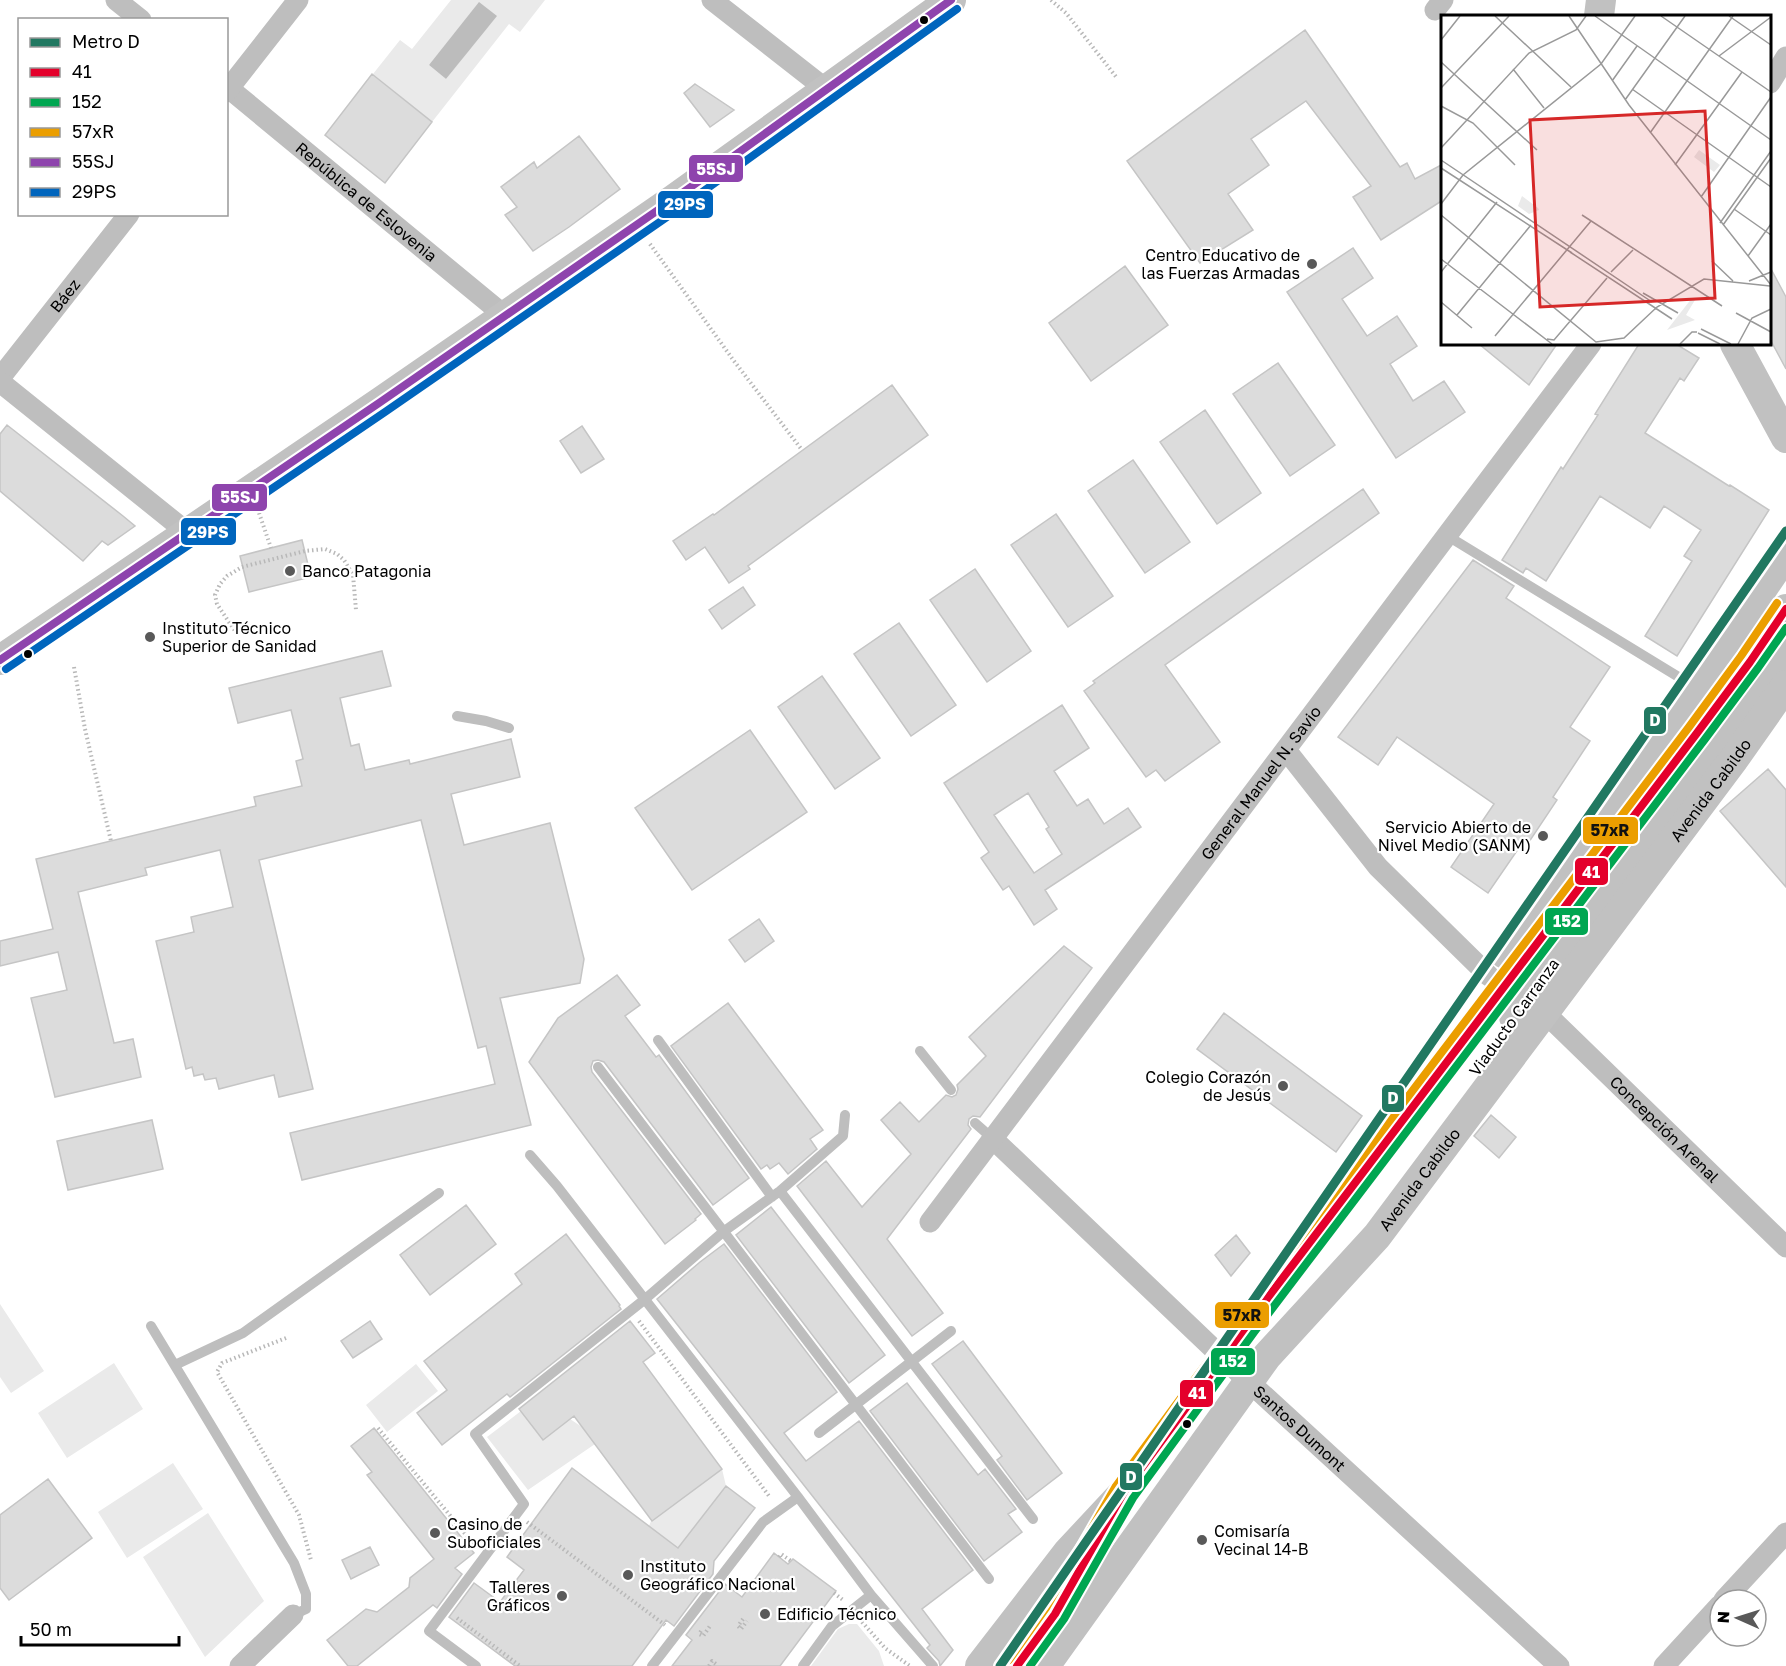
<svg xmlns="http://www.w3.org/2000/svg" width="1786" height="1666" font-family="'Golos Text',sans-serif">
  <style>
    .green { fill: #eaeaea; fill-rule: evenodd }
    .water { fill: #bcbcbc }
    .building { fill: #dcdcdc; stroke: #c5c5c5; stroke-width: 1.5; fill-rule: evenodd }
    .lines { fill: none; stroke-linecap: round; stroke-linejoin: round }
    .path { stroke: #b8b8b8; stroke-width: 4; stroke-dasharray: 1.5 3; stroke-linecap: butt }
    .lane { stroke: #bebebe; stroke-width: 10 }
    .street { stroke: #bebebe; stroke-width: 21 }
    .secondary { stroke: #c1c1c1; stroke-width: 30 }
    .bus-1-casing { stroke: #fff; stroke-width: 12 }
    .bus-2-casing { stroke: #fff; stroke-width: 12 }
    .bus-3-casing { stroke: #fff; stroke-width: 12 }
    .bus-4-casing { stroke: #fff; stroke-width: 12 }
    .bus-5-casing { stroke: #fff; stroke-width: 12 }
    .bus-1 { stroke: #e4002b; stroke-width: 8 }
    .bus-2 { stroke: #00a651; stroke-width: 8 }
    .bus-3 { stroke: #eb9e00; stroke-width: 8 }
    .bus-4 { stroke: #8e44ad; stroke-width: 8 }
    .bus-5 { stroke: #0065bd; stroke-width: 8 }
    .metro-1-casing { stroke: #fff; stroke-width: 14 }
    .metro-1 { stroke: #217861; stroke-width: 9 }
    .bus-dot { fill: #000; stroke: #fff; stroke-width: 2 }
    .poi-dot { fill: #595959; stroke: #fff; stroke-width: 2 }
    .labels { text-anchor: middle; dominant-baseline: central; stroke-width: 4.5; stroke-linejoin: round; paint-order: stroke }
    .street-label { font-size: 16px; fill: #000; stroke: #fff }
    .poi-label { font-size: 16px; fill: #000; stroke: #fff; text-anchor: start }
    .inset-road { fill: none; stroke: #999; stroke-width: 1.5 }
    .view { fill: #d62828; fill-opacity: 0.15; stroke: #d62828; stroke-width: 3 }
    .inset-edge { fill: none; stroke: #000; stroke-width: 3 }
    .line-badge { stroke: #fff; stroke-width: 2 }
    .badge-label { font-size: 16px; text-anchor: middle; font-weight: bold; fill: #fff }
    .pale-badge-label { font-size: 16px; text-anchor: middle; font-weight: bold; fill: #111 }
  </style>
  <rect width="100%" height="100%" fill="#fff"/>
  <path class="green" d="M 451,0 L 545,0 L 520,32 L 509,24 L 432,122 L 373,74 L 400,40 L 412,49 ZM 496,15 L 446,79 L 429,65 Z
    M 0,1304 L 44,1371 L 11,1393 L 0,1377 Z
    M 114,1363 L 143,1409 L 67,1458 L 38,1413 Z
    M 416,1364 L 438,1391 L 387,1432 L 366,1405 Z
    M 521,1411 L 570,1419 L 582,1427 L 595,1444 L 528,1490 L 487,1437 Z
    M 173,1463 L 203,1509 L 127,1558 L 98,1512 Z
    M 722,1469 L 726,1486 L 692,1530 L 720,1553 L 707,1570 L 649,1526 L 651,1521 Z
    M 208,1513 L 264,1601 L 205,1657 L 143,1557 Z
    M 849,1624 L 857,1624 L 879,1651 L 884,1666 L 811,1666 L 838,1629 Z"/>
  <path class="water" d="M 479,2 L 497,16 L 446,79 L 429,65 Z"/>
  <path class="building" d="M 1305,30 L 1400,167 L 1407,163 L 1415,179 L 1443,164 L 1443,200 L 1381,240 L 1353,197 L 1371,186 L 1306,101 L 1251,139 L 1269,165 L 1228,194 L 1253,230 L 1200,263 L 1127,161 Z
    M 372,74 L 432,122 L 385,183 L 325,135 Z
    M 695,84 L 734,110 L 710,127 L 684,93 Z
    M 579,136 L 620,189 L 569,227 L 533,251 L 505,215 L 517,207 L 501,187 L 534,162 L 537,168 Z
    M 1353,248 L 1373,278 L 1342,299 L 1367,336 L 1397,316 L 1417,346 L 1390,364 L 1413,401 L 1444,381 L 1465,412 L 1396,458 L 1287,292 Z
    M 1125,266 L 1168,325 L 1091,381 L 1049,323 Z
    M 1770,267 L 1786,297 L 1786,369 L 1770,339 Z
    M 1479,344 L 1557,344 L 1529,385 Z
    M 1639,344 L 1676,344 L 1699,358 L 1684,381 L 1680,378 L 1645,433 L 1729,486 L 1730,485 L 1769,510 L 1677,656 L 1645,636 L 1692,561 L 1684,556 L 1701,530 L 1664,506 L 1650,528 L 1600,496 L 1546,581 L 1526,568 L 1523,573 L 1502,560 L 1561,467 L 1563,469 L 1598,415 L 1595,414 Z
    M 1278,363 L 1335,445 L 1290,476 L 1233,394 Z
    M 892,385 L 928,435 L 748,566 L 750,569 L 729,583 L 705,547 L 686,560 L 673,541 L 713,514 L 714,515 Z
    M 1205,410 L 1261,493 L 1217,524 L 1160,442 Z
    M 7,425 L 123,516 L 135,526 L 108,545 L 102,541 L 83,561 L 0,491 L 0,434 Z
    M 582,426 L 604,459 L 581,473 L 560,441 Z
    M 1133,460 L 1190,542 L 1145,573 L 1088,491 Z
    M 1363,489 L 1379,513 L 1165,665 L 1220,742 L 1165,781 L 1156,770 L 1146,777 L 1084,691 L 1095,683 L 1093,681 Z
    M 1056,514 L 1113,596 L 1068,627 L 1011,545 Z
    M 302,540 L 311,577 L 249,592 L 240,556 Z
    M 1473,560 L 1514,586 L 1506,598 L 1610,667 L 1570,727 L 1590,741 L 1553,797 L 1557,800 L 1529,842 L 1525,839 L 1488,893 L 1451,867 L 1494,804 L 1397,737 L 1378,765 L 1338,737 Z
    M 975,569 L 1031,651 L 987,682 L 930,600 Z
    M 743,587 L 755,605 L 722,629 L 709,610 Z
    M 899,623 L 956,705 L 911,736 L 854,654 Z
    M 382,651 L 391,686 L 340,698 L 351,746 L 359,744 L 365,770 L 409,760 L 410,764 L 511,739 L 520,777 L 451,794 L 464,845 L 550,823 L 584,959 L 580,983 L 500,998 L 531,1125 L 302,1180 L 290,1133 L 495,1084 L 486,1046 L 478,1048 L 421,820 L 259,860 L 313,1089 L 279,1097 L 274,1075 L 219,1089 L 216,1078 L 205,1080 L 203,1074 L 194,1076 L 192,1067 L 186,1069 L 156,941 L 194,932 L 191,917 L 233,907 L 220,850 L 145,868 L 147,875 L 78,892 L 114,1043 L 133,1039 L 141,1077 L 55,1097 L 31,998 L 67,990 L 58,952 L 0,966 L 0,941 L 53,929 L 36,859 L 256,806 L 254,797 L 302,786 L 296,761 L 303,759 L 291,710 L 238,723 L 229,688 Z
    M 822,676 L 880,758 L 835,789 L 778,707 Z
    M 1062,705 L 1089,748 L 1054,771 L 1077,806 L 1088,799 L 1104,824 L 1128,808 L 1141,827 L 1045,890 L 1057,909 L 1034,925 L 1009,886 L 1003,890 L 981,858 L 989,852 L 944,783 ZM 1028,793 L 1049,827 L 1046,829 L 1062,854 L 1034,873 L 994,815 Z
    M 750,730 L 807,812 L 692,890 L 635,808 Z
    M 1768,769 L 1786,790 L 1786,887 L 1720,811 Z
    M 759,919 L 774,941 L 745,962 L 729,940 Z
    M 1064,946 L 1092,968 L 980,1117 L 973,1116 L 969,1119 L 968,1125 L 971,1129 L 887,1239 L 943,1313 L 912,1336 L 797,1186 L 826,1161 L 862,1207 L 911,1154 L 881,1120 L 900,1102 L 919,1122 L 946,1095 L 952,1097 L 956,1095 L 958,1089 L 957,1085 L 986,1056 L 969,1037 Z
    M 617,975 L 640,1005 L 625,1016 L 656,1057 L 659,1055 L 749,1178 L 713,1205 L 604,1062 L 598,1060 L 593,1061 L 591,1067 L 592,1072 L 701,1214 L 695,1219 L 696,1220 L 665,1244 L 529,1062 L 558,1018 Z
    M 728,1003 L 823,1130 L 810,1139 L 817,1149 L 788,1174 L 779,1163 L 770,1169 L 767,1165 L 761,1169 L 671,1046 Z
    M 1224,1013 L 1362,1116 L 1336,1152 L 1197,1049 Z
    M 1491,1115 L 1516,1137 L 1499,1158 L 1474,1136 Z
    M 152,1120 L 163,1169 L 68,1190 L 57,1141 Z
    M 466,1205 L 496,1244 L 430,1295 L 400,1255 Z
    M 771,1207 L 885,1355 L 849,1383 L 736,1235 Z
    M 566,1234 L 620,1305 L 619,1306 L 621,1309 L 510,1397 L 507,1394 L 442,1445 L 417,1413 L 447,1390 L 424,1361 L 522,1284 L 515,1274 Z
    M 1236,1235 L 1250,1253 L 1231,1276 L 1215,1255 Z
    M 724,1244 L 837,1392 L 784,1433 L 806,1461 L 859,1421 L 973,1570 L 922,1609 L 953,1650 L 940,1666 L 939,1661 L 927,1648 L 930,1645 L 657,1299 L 700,1262 Z
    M 370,1321 L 382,1339 L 353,1358 L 341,1341 Z
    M 630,1321 L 655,1353 L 643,1362 L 722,1469 L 652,1521 L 574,1416 L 543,1440 L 519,1409 Z
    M 963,1341 L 1062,1473 L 1027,1500 L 997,1460 L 1002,1456 L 932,1364 Z
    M 907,1383 L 978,1475 L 985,1469 L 1016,1509 L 1008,1514 L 1022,1532 L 984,1561 L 870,1411 Z
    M 374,1428 L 474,1553 L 455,1568 L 462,1574 L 437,1608 L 433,1605 L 357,1666 L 348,1666 L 327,1640 L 366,1609 L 377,1612 L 409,1587 L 410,1578 L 434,1559 L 367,1475 L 372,1472 L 351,1446 Z
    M 572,1468 L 678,1548 L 726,1486 L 755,1508 L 714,1561 L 713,1574 L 674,1626 L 666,1620 L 632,1666 L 515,1666 L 449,1617 L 474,1583 L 500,1602 L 524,1570 L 507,1557 Z
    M 48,1479 L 92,1538 L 9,1600 L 0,1588 L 0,1515 Z
    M 370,1547 L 379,1565 L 351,1579 L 342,1560 Z
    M 774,1553 L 788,1564 L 793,1559 L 836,1591 L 780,1666 L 672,1666 L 692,1640 L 686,1635 L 725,1584 L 742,1597 Z"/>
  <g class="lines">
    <path class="path" d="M 1051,0 L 1066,13 L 1117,78
      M 650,244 L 734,361 L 802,450
      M 259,513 L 271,548
      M 237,634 L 217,604 L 215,595 L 220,584 L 227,576 L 242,567 L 305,551 L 325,549 L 337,554 L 344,560 L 353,575 L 356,610
      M 74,667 L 85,729 L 111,841
      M 639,1321 L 769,1496 L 768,1498
      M 286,1338 L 222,1363 L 217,1372 L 299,1515 L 311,1560
      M 378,1428 L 476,1547
      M 527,1522 L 665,1625
      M 779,1557 L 781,1554 L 791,1561
      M 834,1593 L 843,1600
      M 457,1618 L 520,1666
      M 743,1619 L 738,1626 L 741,1629 L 747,1621
      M 862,1622 L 885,1648 L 910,1666
      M 701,1631 L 699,1634 L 703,1636 L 710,1626
      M 709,1666 L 712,1661 L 716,1664 L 714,1666"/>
    <path class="lane" d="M 1446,535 L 1695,687
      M 457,716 L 486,721 L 509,728
      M 658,1040 L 772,1197
      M 920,1051 L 951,1090
      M 598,1067 L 989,1579
      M 975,1123 L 992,1138
      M 530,1155 L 557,1186 L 798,1497 L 871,1595 L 933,1666
      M 780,1191 L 1033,1519
      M 151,1326 L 294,1563 L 306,1594 L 306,1609 L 293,1615
      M 175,1365 L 243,1333 L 439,1193
      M 819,1433 L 951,1331
      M 476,1666 L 429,1631 L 524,1504 L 475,1434 L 644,1300 L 723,1232 L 780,1191 L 843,1136 L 845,1115
      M 652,1666 L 763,1522 L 798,1497
      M 803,1666 L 832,1626 L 871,1595
      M 1017,1666 L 1055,1614 L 1099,1537"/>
    <g class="street">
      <path d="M 116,0 L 141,20"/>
      <path d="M 712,0 L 827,90"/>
      <path d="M 1435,10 L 1443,0"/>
      <path d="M 1770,83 L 1786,57"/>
      <path id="s1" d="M 226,86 L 505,316"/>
      <path d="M 226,92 L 298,0"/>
      <path id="s2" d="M 0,378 L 129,214"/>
      <path d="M 0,382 L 188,533"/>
      <path d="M 1286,750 L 1378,867 L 1489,976"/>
      <path id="s3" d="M 1544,1012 L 1786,1247"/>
      <path id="s4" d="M 992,1138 L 1223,1358 L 1559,1666"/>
      <path id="s5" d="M 930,1222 L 1591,344"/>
      <path d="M 1724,1600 L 1786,1533"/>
      <path d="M 240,1666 L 293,1615"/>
      <path d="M 1664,1666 L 1720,1605"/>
    </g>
    <g class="secondary">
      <path d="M 1599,16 L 1601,0"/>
      <path d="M 1735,344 L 1786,438"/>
      <path d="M 0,660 L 379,403 L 674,199 L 951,0"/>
      <path d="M 1505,954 L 1679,712 L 1786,554"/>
      <path d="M 1514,1017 L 1750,700 L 1786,650"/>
      <path d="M 980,1666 L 1068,1552 L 1124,1492 L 1247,1325 L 1697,733 L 1750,662 L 1786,609"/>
      <path id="s6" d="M 1045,1666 L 1267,1356 L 1377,1236 L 1734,759 L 1786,685"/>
    </g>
    <defs>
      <path id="bus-1" d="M 1017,1666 L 1055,1614 L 1124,1492 L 1247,1325 L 1697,733 L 1750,662 L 1786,609"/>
      <path id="bus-2" d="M 1030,1666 L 1064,1619 L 1133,1498 L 1255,1331 L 1705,739 L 1758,668 L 1786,628"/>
      <path id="bus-3" d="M 1009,1660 L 1046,1608 L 1116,1486 L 1239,1319 L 1689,727 L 1741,656 L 1777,603"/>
      <path id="bus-4" d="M 0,660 L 379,403 L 674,199 L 951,0"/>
      <path id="bus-5" d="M 6,669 L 385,412 L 680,208 L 957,9"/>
    </defs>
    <use href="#bus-1" class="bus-1-casing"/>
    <use href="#bus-2" class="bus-2-casing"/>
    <use href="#bus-3" class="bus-3-casing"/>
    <use href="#bus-4" class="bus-4-casing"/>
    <use href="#bus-5" class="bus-5-casing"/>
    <use href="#bus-1" class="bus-1"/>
    <use href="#bus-2" class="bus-2"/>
    <use href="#bus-3" class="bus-3"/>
    <use href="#bus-4" class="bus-4"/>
    <use href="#bus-5" class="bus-5"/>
    <defs>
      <path id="metro-1" d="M 1000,1666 L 1786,531"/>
    </defs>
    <use href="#metro-1" class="metro-1-casing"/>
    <use href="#metro-1" class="metro-1"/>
  </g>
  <g class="bus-dot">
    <circle cx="924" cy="20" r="5"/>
    <circle cx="28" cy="654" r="5"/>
    <circle cx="1187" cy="1424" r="5"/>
  </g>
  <g class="poi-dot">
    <circle cx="1312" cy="264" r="6"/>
    <circle cx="290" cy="571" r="6"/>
    <circle cx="150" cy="637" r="6"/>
    <circle cx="1543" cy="836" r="6"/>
    <circle cx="1283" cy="1086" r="6"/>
    <circle cx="435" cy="1533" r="6"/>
    <circle cx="1202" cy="1540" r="6"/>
    <circle cx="628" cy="1575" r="6"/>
    <circle cx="562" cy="1596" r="6"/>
    <circle cx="765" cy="1614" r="6"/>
  </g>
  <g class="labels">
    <g class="street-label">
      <text stroke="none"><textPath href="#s1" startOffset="182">República de Eslovenia</textPath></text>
      <text stroke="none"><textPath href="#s2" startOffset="105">Báez</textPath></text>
      <text stroke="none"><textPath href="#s5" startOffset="550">General Manuel N. Savio</textPath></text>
      <text stroke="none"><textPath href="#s6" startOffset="1101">Avenida Cabildo</textPath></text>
      <text transform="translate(1514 1017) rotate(-54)">Viaducto Carranza</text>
      <text stroke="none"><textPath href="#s3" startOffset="168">Concepción Arenal</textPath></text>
      <text stroke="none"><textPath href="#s6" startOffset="615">Avenida Cabildo</textPath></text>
      <text stroke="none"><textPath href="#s4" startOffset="423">Santos Dumont</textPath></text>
    </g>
    <g class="poi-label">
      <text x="1300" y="255" text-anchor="end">Centro Educativo de<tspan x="1300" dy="18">las Fuerzas Armadas</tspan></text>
      <text x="302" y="571">Banco Patagonia</text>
      <text x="162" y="628">Instituto Técnico<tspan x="162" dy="18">Superior de Sanidad</tspan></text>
      <text x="1531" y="827" text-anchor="end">Servicio Abierto de<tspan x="1531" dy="18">Nivel Medio (SANM)</tspan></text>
      <text x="1271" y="1077" text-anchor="end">Colegio Corazón<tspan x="1271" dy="18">de Jesús</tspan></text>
      <text x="447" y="1524">Casino de<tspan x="447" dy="18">Suboficiales</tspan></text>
      <text x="1214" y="1531">Comisaría<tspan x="1214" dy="18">Vecinal 14-B</tspan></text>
      <text x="640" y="1566">Instituto<tspan x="640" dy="18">Geográfico Nacional</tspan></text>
      <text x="550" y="1587" text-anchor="end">Talleres<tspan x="550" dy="18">Gráficos</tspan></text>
      <text x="777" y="1614">Edificio Técnico</text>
    </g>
  </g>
  <g transform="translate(1441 15)">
    <rect width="330" height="330" fill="#fff"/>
    <path d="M 258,135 L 279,150 L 273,157 L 253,142 ZM 81,181 L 97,193 L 98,195 L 88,199 L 77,191 ZM 251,283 L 254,285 L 245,300 L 254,305 L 226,315 Z" fill="#eaeaea"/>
    <path class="inset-road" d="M 54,1 L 130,72M 128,1 L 188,90 L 330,270M 154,1 L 330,125M 220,1 L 330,77M 288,1 L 330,30M 0,25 L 19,1M 278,41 L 330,2M 0,47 L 96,135M 72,54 L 103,93M 171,66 L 196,31M 0,73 L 68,1M 191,74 L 330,172M 184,85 L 244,1M 0,91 L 32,108 L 74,150M 209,118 L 292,1M 0,133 L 88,38 L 135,15 L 145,1M 0,145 L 211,287M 234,150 L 301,57M 0,153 L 131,238M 260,182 L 330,82M 0,189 L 22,160 L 160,49 L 194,1M 293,194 L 330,220M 0,200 L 155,327 L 183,323 L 216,292 L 263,264 L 329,271M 141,200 L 281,291M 279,208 L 330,136M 282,210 L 330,143M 129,237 L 231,304M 307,241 L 330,209M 0,244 L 111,329M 271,246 L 292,266M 0,257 L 56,187M 170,257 L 192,235M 308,266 L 330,257M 202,278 L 237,298M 0,287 L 31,313M 295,298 L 330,317M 16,300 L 90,210M 260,314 L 290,329M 257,318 L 279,329M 54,321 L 150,206M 106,324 L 113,325 L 166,263M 239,329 L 251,317 L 256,317M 297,329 L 311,303 L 330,294"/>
    <path class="view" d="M 264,96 L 274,283 L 99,292 L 89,105 Z"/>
    <rect width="330" height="330" class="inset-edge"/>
  </g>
  <g class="line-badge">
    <rect x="688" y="154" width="56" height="29" rx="6" fill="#8e44ad"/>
    <rect x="657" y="190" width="57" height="29" rx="6" fill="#0065bd"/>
    <rect x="211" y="483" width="57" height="29" rx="6" fill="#8e44ad"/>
    <rect x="180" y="517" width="57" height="29" rx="6" fill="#0065bd"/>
    <rect x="1643" y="706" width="24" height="29" rx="6" fill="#217861"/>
    <rect x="1582" y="816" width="57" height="29" rx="6" fill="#eb9e00"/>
    <rect x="1574" y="857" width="35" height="29" rx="6" fill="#e4002b"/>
    <rect x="1544" y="907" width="45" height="29" rx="6" fill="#00a651"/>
    <rect x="1381" y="1084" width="24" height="29" rx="6" fill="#217861"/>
    <rect x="1214" y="1301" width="56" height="28" rx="6" fill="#eb9e00"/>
    <rect x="1210" y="1347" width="46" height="29" rx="6" fill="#00a651"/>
    <rect x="1179" y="1379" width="35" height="29" rx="6" fill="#e4002b"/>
    <rect x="1119" y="1462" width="24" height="29" rx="6" fill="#217861"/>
  </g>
  <g class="badge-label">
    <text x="716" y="175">55SJ</text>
    <text x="685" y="210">29PS</text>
    <text x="240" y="503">55SJ</text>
    <text x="208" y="538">29PS</text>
    <text x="1655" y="726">D</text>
    <text x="1591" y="878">41</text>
    <text x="1567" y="927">152</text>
    <text x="1393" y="1104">D</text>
    <text x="1233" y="1367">152</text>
    <text x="1197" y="1399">41</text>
    <text x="1131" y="1483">D</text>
  </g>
  <g class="pale-badge-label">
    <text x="1610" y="836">57xR</text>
    <text x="1242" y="1321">57xR</text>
  </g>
  <rect x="18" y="18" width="210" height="198" fill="#ffffff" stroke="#999999" stroke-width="1.5"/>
  <rect x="30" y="38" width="30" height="9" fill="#217861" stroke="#999999" stroke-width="1.5"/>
  <text x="72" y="48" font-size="18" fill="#000000">Metro D</text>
  <rect x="30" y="68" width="30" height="9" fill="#e4002b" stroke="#999999" stroke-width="1.5"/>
  <text x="72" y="78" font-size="18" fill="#000000">41</text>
  <rect x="30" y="98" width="30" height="9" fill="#00a651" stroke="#999999" stroke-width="1.5"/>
  <text x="72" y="108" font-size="18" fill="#000000">152</text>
  <rect x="30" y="128" width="30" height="9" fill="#eb9e00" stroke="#999999" stroke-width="1.5"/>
  <text x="72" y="138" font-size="18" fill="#000000">57xR</text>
  <rect x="30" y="158" width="30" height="9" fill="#8e44ad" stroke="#999999" stroke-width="1.5"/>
  <text x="72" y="168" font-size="18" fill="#000000">55SJ</text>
  <rect x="30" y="188" width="30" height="9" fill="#0065bd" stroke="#999999" stroke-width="1.5"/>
  <text x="72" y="198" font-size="18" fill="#000000">29PS</text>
  <g transform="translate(1738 1618) rotate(273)"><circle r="28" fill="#ffffff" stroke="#999999" stroke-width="1.5"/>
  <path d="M0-4.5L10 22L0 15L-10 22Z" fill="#595959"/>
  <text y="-9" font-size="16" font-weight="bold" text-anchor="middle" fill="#000000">N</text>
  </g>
  <path d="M21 1636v9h158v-9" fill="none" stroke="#000000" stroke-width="3"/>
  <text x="30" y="1636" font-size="18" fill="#000000" stroke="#ffffff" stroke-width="4.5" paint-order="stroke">50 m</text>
</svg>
